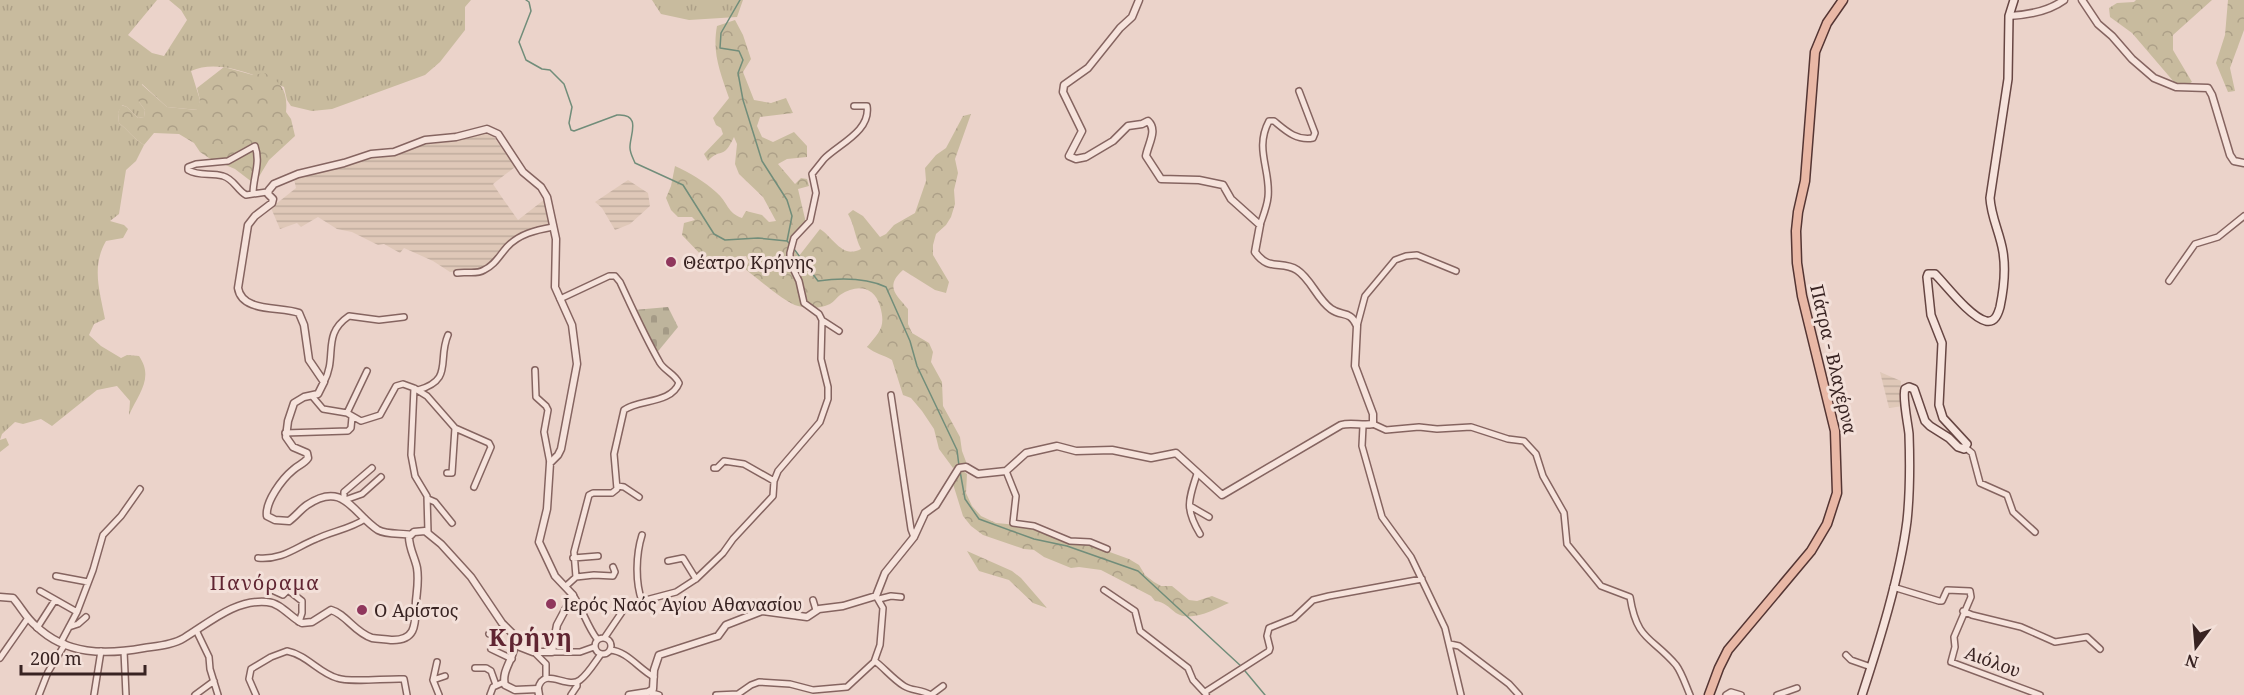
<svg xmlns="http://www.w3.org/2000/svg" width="2244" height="695" font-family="'Noto Serif',serif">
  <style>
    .farmland { fill: url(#farmland-rules) }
    .grass { fill: url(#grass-tufts) }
    .forest { fill: url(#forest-crowns) }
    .cemetery { fill: url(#cemetery-stones) }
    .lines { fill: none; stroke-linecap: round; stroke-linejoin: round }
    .stream { stroke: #718d7a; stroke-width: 1.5 }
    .minor-casing { stroke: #856460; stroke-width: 8 }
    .tertiary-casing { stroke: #856460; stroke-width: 9 }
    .secondary-casing { stroke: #674643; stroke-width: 10 }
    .primary-casing { stroke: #543533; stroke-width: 11 }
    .minor { stroke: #f6e3dc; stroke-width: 5 }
    .tertiary { stroke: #f6e3dc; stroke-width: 6 }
    .secondary { stroke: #f6e3dc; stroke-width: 7 }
    .primary { stroke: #e9b8a6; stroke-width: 8 }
    .poi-dot { fill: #8f365c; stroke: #f3e0d9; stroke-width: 2 }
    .labels { text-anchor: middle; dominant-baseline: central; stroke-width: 6; stroke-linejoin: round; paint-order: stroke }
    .poi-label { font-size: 18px; fill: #382322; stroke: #f3e0d9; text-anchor: start }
    .street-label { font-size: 18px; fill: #382322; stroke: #f3e0d9 }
    .neighbourhood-label { font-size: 20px; letter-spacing: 1.5px; fill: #602532; stroke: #f3e0d9 }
    .district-label { font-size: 24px; font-weight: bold; letter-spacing: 1.5px; fill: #602532; stroke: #f3e0d9 }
  </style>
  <defs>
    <pattern id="farmland-rules" width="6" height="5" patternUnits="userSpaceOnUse" patternTransform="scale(1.5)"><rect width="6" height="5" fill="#dfc8b8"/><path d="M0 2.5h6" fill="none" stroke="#c0ac9e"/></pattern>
    <pattern id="grass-tufts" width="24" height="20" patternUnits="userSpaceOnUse" patternTransform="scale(1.5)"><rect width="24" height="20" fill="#c8bb9e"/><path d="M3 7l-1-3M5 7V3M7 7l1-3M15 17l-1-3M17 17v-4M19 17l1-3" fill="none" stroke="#ada088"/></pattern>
    <pattern id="forest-crowns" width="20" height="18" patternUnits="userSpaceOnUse" patternTransform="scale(1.5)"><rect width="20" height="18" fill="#c8bb9e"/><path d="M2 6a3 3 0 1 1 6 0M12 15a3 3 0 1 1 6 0" fill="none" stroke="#ada088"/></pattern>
    <pattern id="cemetery-stones" width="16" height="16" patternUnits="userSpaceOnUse" patternTransform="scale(1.5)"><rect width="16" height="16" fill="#beb49c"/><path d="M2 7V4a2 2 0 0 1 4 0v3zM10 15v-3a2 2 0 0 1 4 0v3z" fill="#a49a86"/></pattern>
  </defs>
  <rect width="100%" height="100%" fill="#ebd3ca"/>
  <path class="farmland" d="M 485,133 L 494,137 L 515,167 L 493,184 L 503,199 L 518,220 L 545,199 L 550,226 L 522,235 L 494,262 L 478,271 L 450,272 L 433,261 L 404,248 L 400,253 L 384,244 L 378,245 L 352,232 L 337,229 L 318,217 L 301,227 L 297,223 L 280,229 L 271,208 L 296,188 L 294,179 L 306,174 L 366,159 L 396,155 L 423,145 L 457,141 Z
    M 628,180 L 648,193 L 650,206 L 630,224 L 615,230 L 602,208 L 595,202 Z
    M 1880,372 L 1901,381 L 1900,394 L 1903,406 L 1889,408 Z"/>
  <path class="grass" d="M 0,0 L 157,0 L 128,35 L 152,53 L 164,56 L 187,20 L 181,10 L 169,0 L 471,0 L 465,7 L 465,30 L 440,62 L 425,75 L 332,109 L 312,111 L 291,106 L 287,100 L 284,87 C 256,76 219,58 191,71 L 200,100 L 198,110 L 167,107 L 142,84 L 139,102 L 145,110 L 144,117 L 138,118 L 127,107 L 122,105 L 118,113 L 119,123 C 128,130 134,139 144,145 L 136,161 L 126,170 L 119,214 L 110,221 L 124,225 L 128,229 L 123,238 L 106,241 C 91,267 100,292 105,319 L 94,324 L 89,335 L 101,346 L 121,358 L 127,355 L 139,356 C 154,378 139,393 129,415 L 130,401 L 117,386 L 97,390 L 52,426 L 41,419 L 23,424 L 15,422 L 2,434 L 0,440 L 6,438 L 9,445 L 0,452 Z
    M 652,0 L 743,0 L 737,17 L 689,20 L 661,14 Z"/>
  <path class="forest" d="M 2136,0 L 2212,0 L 2173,35 L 2173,50 L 2192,82 L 2180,89 L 2132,33 L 2110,17 L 2109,8 L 2117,3 L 2134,2 Z
    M 2228,0 L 2244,0 L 2244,30 L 2230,68 L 2235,91 L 2228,92 L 2216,63 L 2225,35 Z
    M 735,20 L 743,35 L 751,59 L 743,72 L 754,100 L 771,103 L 786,98 L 793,113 L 760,117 L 757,126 L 762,137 L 773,142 L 794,132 L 807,146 L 807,157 L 787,159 L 778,164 L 795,184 L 801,178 L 807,179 L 809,186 L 798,189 L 806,223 L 791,243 L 794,251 L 799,256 L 820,229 C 834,238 842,259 861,249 C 855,238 855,226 848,214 L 853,210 L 863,216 L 880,237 L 886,234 L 894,225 L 915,213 L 926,181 L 925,168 L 936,155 L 946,148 L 963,116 L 971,114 L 955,159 L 958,173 L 954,190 L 955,204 L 951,217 L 946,225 L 936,234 L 933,245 L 933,255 L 949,282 L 946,293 L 935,290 L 903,270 C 884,287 897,295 908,309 L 908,324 L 912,333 L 929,343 L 933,352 L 931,362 L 942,382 L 943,406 L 960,437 L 962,451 L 968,467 L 957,466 L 953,468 L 939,449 L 934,429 L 922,411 L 911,398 L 903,395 L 892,360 C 884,355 875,354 867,347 C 880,331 886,327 880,306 C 874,286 857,284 840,295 C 837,297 834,302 830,304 C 820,309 808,309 798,306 C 786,303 757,278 745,269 L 749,262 L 746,256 L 707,261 L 682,235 L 684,223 L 695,220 L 692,217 L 678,217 L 671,210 L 666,198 L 671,186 L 675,166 C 689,172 705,182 716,192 C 728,202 727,213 742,218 L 746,211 L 762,215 L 769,222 L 776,221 L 763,197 L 739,174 L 735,164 L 737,144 L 734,137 C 723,161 720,147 708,161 L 704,154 L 723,134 L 721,128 L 716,125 L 713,118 L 729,98 C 720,72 712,53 717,26 Z
    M 224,67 L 253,75 L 265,73 C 282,83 288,92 286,112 L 291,119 L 295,136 L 269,160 L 257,180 L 252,182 L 235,169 L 209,158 L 200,152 L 194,143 L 179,134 L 154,133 L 144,145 C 134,139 128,130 119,123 L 118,113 L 121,105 L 127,107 L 138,118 L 144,117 L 145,110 L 139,102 L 135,90 L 141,84 L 167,107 L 197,110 L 200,100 L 197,88 Z
    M 963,471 L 967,474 L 966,493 L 972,506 L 981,516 L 996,523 L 1018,525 L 1050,535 L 1060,540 L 1093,546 L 1129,559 L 1139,565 L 1145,575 L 1154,582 L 1161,586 L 1172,586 L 1189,600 L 1197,601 L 1212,596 L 1229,603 C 1215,609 1191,623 1176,613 C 1168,607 1165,602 1155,601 L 1151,596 L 1101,570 L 1079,567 L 1071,568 L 1044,557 L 1034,550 L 1024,549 L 983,535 L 971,526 L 963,516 L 953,484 L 957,473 Z
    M 967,551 L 1012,571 L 1021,578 L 1047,608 L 1033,603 L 1009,580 L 979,571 Z"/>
  <path class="cemetery" d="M 668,307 L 678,327 L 655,355 L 634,310 Z"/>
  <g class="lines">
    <path class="stream" d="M 526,0 L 529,2 L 531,11 L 519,42 L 526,60 L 542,69 L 550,70 L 564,84 L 572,107 L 569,123 L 571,130 L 574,131 L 617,115 C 643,113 629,137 630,148 C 630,153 633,158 635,163 L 683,185 L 714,234 L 725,240 L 758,238 L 787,241 L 791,245
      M 740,0 L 721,33 L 720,48 L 739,51 L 743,60 L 738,73 L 743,100 L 762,161 L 787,200 L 792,216 L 787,241
      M 794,249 L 818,281 C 840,278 866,278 886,287 L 910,341 L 917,366 L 957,450 L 959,466
      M 960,471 L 965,499 L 979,519 L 1034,539 L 1067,546 L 1138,571 L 1242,667
      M 1245,671 L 1265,695"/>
    <defs>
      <path id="minor" d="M 253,194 C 253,177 261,163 255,146 L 228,161 L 196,164 L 188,167 L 188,170 C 200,177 211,172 223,176 C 234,179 237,190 246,195 L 267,192
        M 1260,225 C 1263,216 1267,207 1268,197 C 1271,170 1254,149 1269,121 L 1274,121 C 1285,130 1296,141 1313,138 L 1315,133 L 1299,91
        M 457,273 C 466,271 476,275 484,270 C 495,265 499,256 507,247 C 519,234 536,230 553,227
        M 2169,281 L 2195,244 L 2218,237 L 2244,216
        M 560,299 L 609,276 L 615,276 L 620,282 C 633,310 645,337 660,363 C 665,371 675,374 679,383 C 671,404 639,399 624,410 L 614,454 L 617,489 L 612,493 L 593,493 L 589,495 L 574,552 L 576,577 L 566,586
        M 822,320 L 839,331
        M 1357,326 L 1365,296 L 1395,260 L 1406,256 L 1417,255 L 1456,271
        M 535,370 L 536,397 L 546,406 L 548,410 L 544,432 L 550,463
        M 324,382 C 338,356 321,335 349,316 L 379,320 L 404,317
        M 418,390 C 454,380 437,360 448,335
        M 891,395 L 911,529 L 914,537
        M 312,396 L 323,409 L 347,413 L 361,421 L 380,415 L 396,386 L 403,384 L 414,388
        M 347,413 L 367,371
        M 1373,424 L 1386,430 L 1419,427 L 1437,429 L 1471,427 L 1508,439 L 1524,441 L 1536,454 L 1543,476 L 1564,513 L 1567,544 L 1601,586 L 1630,597 C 1637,641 1651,636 1676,665 C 1682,673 1686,686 1690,695
        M 1363,426 L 1362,446 L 1382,517 L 1411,557 L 1445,628 L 1461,695
        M 285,433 L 348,431 L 351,428 L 352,417
        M 1966,448 L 1972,453 L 1980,483 L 2007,495 L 2013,512 L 2035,532
        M 714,468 L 717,468 L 724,461 L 744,464 L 774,481
        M 1006,471 L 1016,496 L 1013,523 L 1034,526 L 1070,541 L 1090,542 L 1107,549
        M 447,473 L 452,473 L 455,428
        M 1197,474 C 1188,501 1185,509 1200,534
        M 618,486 L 624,487 L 639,497
        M 344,499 L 344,492 L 372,468
        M 428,499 L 435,502 L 452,523
        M 345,500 L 362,494 L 381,477
        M 1190,506 L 1209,517
        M 428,532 L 427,496 L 415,476 L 411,455 L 414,388 L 427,396 L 455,428 L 489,443 L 491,447 L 474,487
        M 642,535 C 636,554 635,582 642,601
        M 258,558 C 283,560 296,547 316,539 C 333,531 350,529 365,519
        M 573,558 L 598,556
        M 668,561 L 683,558 L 696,579
        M 56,576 L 88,582
        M 576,577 L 594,575 L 613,576 L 615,572 L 613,567
        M 274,585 L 288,590 L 302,601 L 302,613 L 299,622
        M 1893,587 L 1939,601 L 1942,601 L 1947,590 L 1970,591 L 1971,597 L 1954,637 L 1955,647 L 1951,662 L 2040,695
        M 272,590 L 283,595 L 288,590
        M 1104,590 L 1135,611 L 1140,631 L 1188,668 L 1193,680 L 1206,694
        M 40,591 L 77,612
        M 573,595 C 583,610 587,626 597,639
        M 879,599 L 891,596 L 901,597
        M 813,600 L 816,610
        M 1963,611 L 1972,615 L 2021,627 L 2055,642 L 2087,637 L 2100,649
        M 69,627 L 78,624 L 86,617
        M 37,628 L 55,600
        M 196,630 L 209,657 L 210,669 L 218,695
        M 489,634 L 507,628
        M 605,637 L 624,609 L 642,601 L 676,592 L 696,579 L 723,553 L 733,539 L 773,496 L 774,481 L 778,471 L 820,422 L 828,399 L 828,387 L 821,359 L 822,320 L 819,314 L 804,303 L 799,281 L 790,262 L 790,253 L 794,238 L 810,221 L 816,193 L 812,174 C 816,169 820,164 824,159 C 839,144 871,131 867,106 L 854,106
        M595 646a8 8 0 1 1 16 0a8 8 0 1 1-16 0Z
        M 61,642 L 77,612 L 93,570 L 103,535 L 121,516 L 140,489
        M 1450,644 L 1459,646 L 1509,684 L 1519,695
        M 491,649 L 512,659
        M 610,650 C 627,651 639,669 654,677
        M 124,651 L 126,695
        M 534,652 L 546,664 L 546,678
        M 552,652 L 580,652 L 594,647
        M 1846,655 L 1851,660 L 1871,667
        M 0,658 L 28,618
        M 875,661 C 885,669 893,679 904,686 C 912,691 920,689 931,695 L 943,686
        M 437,662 L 433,680 L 439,695
        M 475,668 L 486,668 L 491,671 L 496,685
        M 433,680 L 445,676
        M 538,689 C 543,665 567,690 580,680 C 588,674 595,662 601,654
        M 649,692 L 659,695
        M 1205,692 L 1269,651 L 1270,648 L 1267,636 L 1269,628 L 1294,618 L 1313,600 L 1329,596 L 1422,579
        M 39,695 L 48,672 L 65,644
        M 94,695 L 101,651
        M 195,695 L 214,681
        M 256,695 L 249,679 L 251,669 L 271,657 L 287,651 C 307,655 319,673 337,678 C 350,683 387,678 404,679 L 407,695
        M 490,695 L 493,687 L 504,682
        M 571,695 L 577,686 L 577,682
        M 716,695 L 738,694 L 751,685 L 759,682 L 790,684 L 813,690 L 847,687 L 874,662 L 880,645 L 883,608 L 876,596
        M 1726,695 L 1731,692 L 1741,695
        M 1777,695 L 1797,688"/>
      <path id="tertiary" d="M 2082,0 L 2098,24 L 2112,36 L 2132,59 L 2154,78 L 2176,87 L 2208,88 L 2212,95 L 2230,155 L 2234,161 L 2244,163
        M 2009,16 C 2027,15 2049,11 2064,0
        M 411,535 C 401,533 387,535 378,530 C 353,514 344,480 307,505 C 300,510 296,516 289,521 L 275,520 L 267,516 C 265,502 282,479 293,470 C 298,465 304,464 308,458 L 307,453 L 293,447 L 286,437 L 288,421 L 294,403 L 304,397 L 318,394 L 324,382 L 309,360 L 304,325 L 299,313 C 281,306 242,313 238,288 L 248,225 L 255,216 L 272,203 L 273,199 L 268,194 L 269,190 L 274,184 L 298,174 L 344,163 L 371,154 L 394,152 L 425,140 L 456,137 L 487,129 L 498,134 L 523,172 L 541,187 L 547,197 L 556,239 L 555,287 L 572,325 L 577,364 L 561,449 L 558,455 L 550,463 L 547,509 L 539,542 L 555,576 L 573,595 L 557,625 L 552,652 L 533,652 L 515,645
        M 0,597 L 13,598 C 21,607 26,618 36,626 C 66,655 105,655 144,648 C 157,646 173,645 184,638 C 209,623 235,599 267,602 C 281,603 290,617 302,623 L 312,622 L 331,610 C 346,614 354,632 372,638 C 378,639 385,639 391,640 C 418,641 415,622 416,601 C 417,590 419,580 417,568 C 415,558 409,548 409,537 L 414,532 L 425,531 L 441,544 L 471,577 L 502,623 L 513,634 C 520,655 500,668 505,685 L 515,690 L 538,689 L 539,695
        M 629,695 L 648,692 L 653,689 L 654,670 L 659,655 L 718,636 L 726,625 L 762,611 L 807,617 L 819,609 L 843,606 L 876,596 L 885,573 L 914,537 L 925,513 L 936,505 L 959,468 L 966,467 L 978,474 L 1006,471 L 1026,453 L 1057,446 L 1076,451 L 1112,450 L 1151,458 L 1176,453 L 1222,495 L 1341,425 C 1351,422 1362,426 1373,424 L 1373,414 L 1355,366 L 1357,326 C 1350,310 1342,317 1331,309 C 1317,299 1311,279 1297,270 C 1281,260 1269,272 1255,252 L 1260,225 L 1231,199 L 1223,185 L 1199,180 L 1161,179 L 1146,156 C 1148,144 1158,130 1148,121 L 1142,124 L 1128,126 L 1113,141 L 1086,157 L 1076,159 L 1069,156 L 1082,131 L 1063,92 L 1064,85 L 1088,68 L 1120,28 L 1132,17 L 1139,0"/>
      <path id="secondary" d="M 1862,695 C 1879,643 1900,576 1907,521 C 1910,493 1910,462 1909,434 C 1908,424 1902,396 1905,389 L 1909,387 L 1914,389 L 1925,421 L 1930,426 L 1949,438 L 1958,447 L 1964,449 L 1967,444 L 1943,418 L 1939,405 L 1942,343 L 1931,315 L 1927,277 L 1928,274 L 1935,274 C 1946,285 1970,317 1986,321 C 1995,323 1998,314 2000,307 C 2004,288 2006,271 2003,252 C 2000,233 1991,217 1990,198 L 2008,79 L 2009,16 L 2014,0"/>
      <path id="primary" d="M 1709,695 L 1719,668 L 1728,650 L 1811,551 L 1827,524 L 1837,493 L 1835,431 L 1802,296 L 1797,263 L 1796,231 L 1798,212 L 1805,181 L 1815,52 L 1827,23 L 1843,0"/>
    </defs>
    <use href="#minor" class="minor-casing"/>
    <use href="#tertiary" class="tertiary-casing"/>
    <use href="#secondary" class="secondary-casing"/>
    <use href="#primary" class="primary-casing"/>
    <use href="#minor" class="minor"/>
    <use href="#tertiary" class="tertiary"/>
    <use href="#secondary" class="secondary"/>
    <use href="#primary" class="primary"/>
  </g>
  <g class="poi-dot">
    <circle cx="671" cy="262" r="6"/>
    <circle cx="551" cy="604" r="6"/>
    <circle cx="362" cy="610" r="6"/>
  </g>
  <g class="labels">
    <g class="poi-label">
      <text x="683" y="262">Θέατρο Κρήνης</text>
      <text x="563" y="604">Ιερός Ναός Αγίου Αθανασίου</text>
      <text x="374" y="610">Ο Αρίστος</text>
    </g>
    <g class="street-label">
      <text transform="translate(1834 359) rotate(77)">Πάτρα - Βλαχέρνα</text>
      <text transform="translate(1993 661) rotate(20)">Αιόλου</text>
    </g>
    <g class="neighbourhood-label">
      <text x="265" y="582">Πανόραμα</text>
    </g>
    <g class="district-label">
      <text x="531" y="636">Κρήνη</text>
    </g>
  </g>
  <g transform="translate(2196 647) rotate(196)" stroke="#f3e0d9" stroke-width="4.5" paint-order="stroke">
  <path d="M0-4.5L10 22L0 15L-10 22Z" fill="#382322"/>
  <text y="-9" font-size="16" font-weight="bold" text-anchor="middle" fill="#382322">N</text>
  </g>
  <path d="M21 665v9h124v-9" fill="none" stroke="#382322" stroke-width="3"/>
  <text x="30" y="665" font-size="18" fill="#382322" stroke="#f3e0d9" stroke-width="4.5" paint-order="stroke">200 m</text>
</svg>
